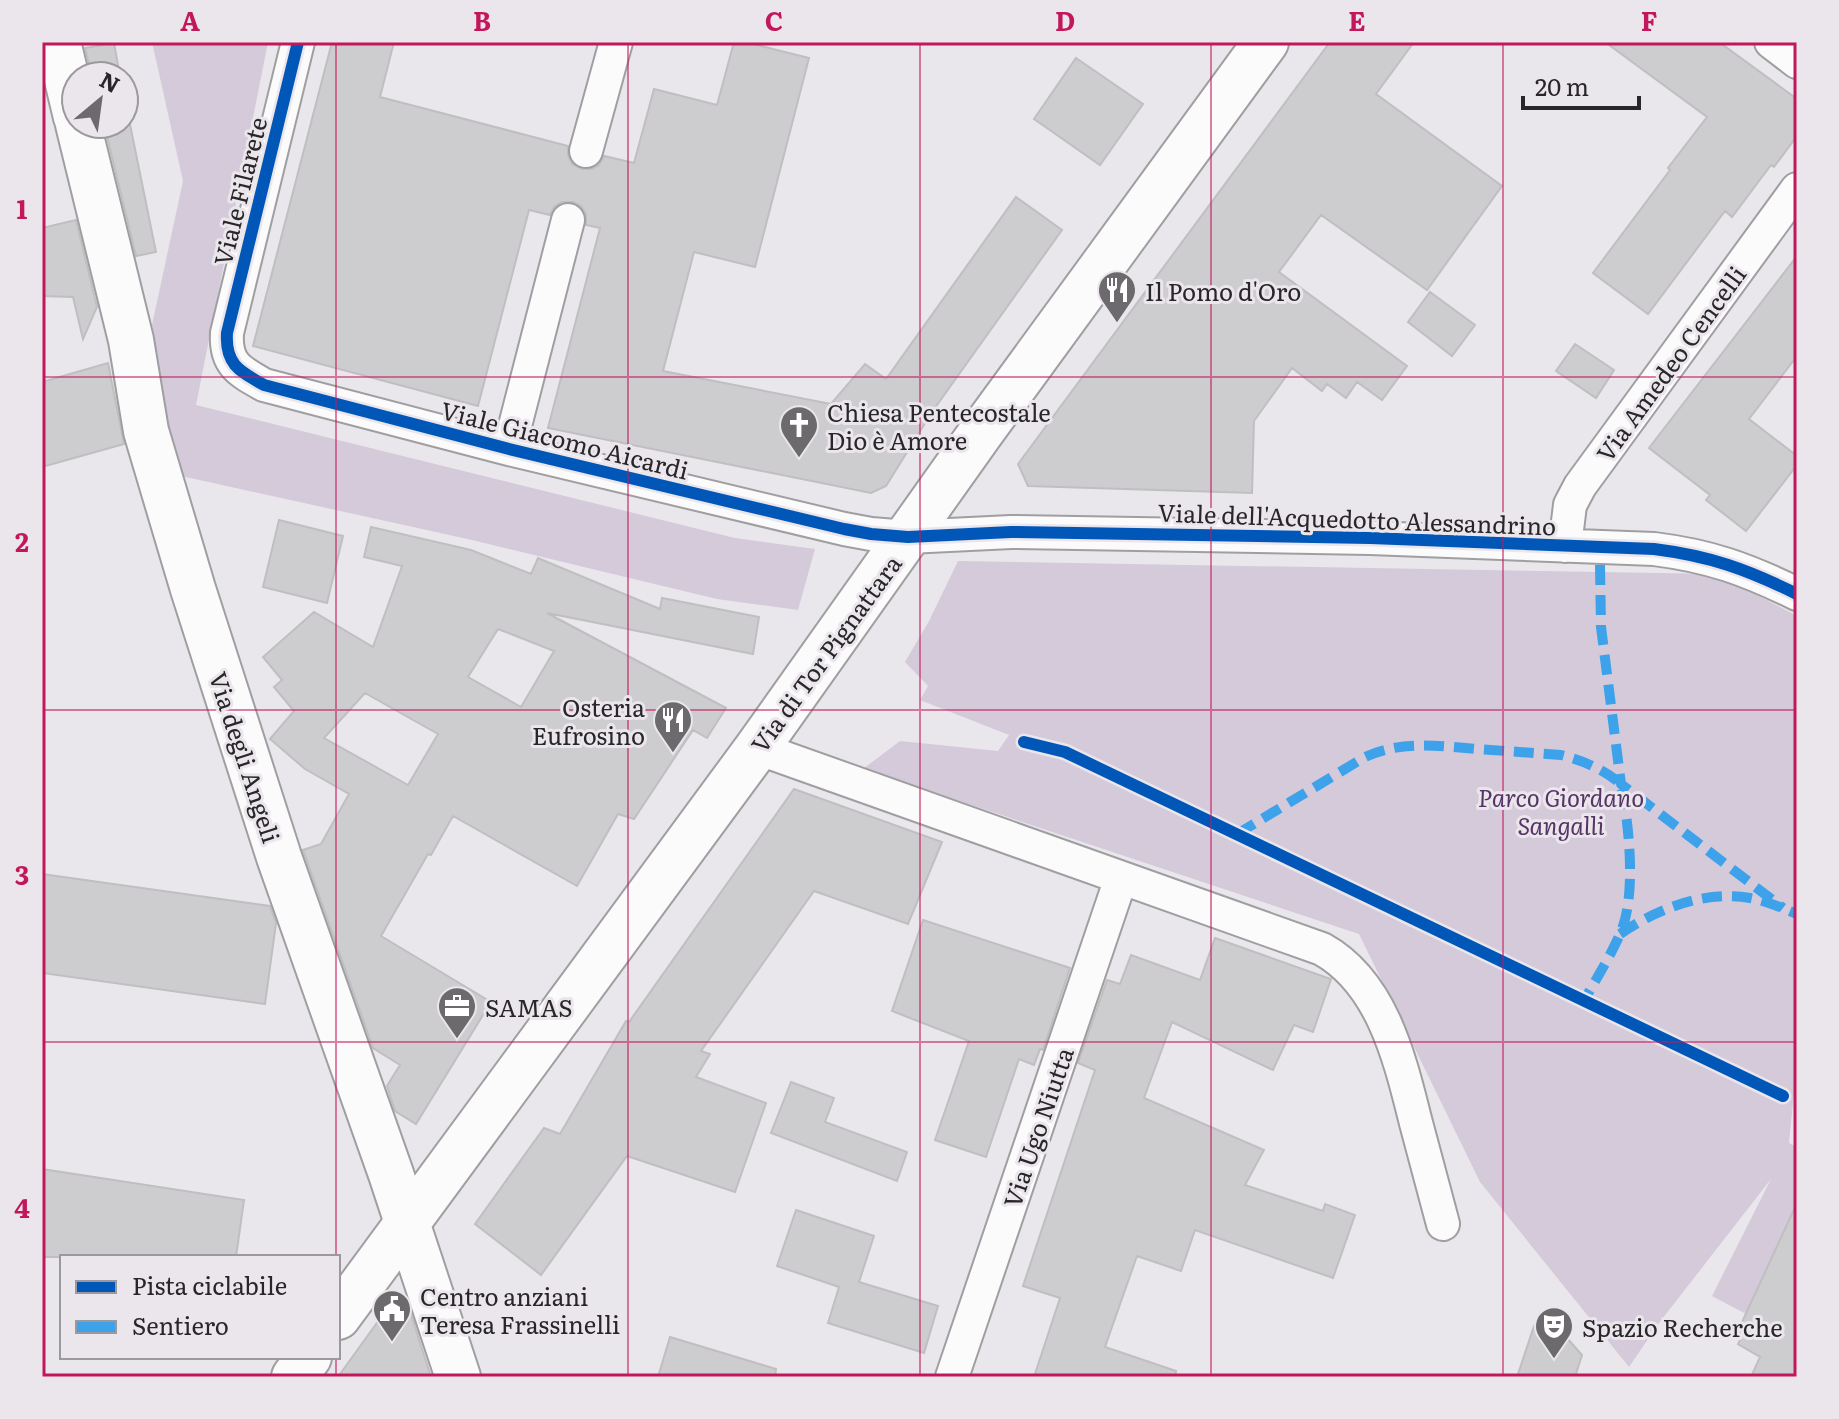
<svg xmlns="http://www.w3.org/2000/svg" width="1839" height="1419" font-family="Literata,serif">
  <style>
    .green { fill: #d4cada }
    .building { fill: #cdccce; stroke: #c0bec1; stroke-width: 2; fill-rule: evenodd }
    .lines { fill: none; stroke-linecap: round; stroke-linejoin: round }
    .street-casing { stroke: #9f9ea1; stroke-width: 36 }
    .secondary-casing { stroke: #9f9ea1; stroke-width: 48 }
    .street { stroke: #fcfbfc; stroke-width: 32 }
    .secondary { stroke: #fcfbfc; stroke-width: 44 }
    .quiet { stroke: #3ea2eb; stroke-width: 10; stroke-dasharray: 20 10; stroke-linecap: butt }
    .cycleway-casing { stroke: #eae6ec; stroke-width: 17 }
    .cycleway { stroke: #0057b8; stroke-width: 12 }
    .grid { fill: none; stroke: #c2185b; stroke-width: 2; stroke-opacity: 0.55 }
    .labels { text-anchor: middle; dominant-baseline: central; stroke-width: 6; stroke-linejoin: round; paint-order: stroke }
    .street-label { font-size: 24px; fill: #282629; stroke: #eae6ec }
    .poi-label { font-size: 24px; fill: #282629; stroke: #eae6ec; text-anchor: start }
    .park-label { font-size: 24px; font-style: italic; fill: #563566; stroke: #eae6ec }
    .neatline { fill: none; stroke: #c2185b; stroke-width: 3 }
    .grid-label { font-size: 26px; text-anchor: middle; font-weight: bold; fill: #c2185b }
  </style>
  <rect width="100%" height="100%" fill="#e9e7eb"/>
  <path class="green" d="M 152,42 L 268,42 L 196,405 L 735,538 L 815,549 L 798,610 L 717,599 L 472,540 L 177,475 L 152,325 L 183,181 Z
    M 958,561 L 1717,574 L 1797,616 L 1797,1093 L 1794,1092 L 1789,1143 L 1797,1147 L 1797,1203 L 1746,1314 L 1712,1296 L 1771,1179 L 1659,1323 L 1629,1367 L 1480,1182 L 1359,934 L 863,769 L 900,741 L 998,751 L 1009,735 L 920,700 L 928,686 L 905,662 L 929,621 Z"/>
  <path class="building" d="M 332,42 L 394,42 L 380,97 L 568,146 L 568,155 L 572,164 L 582,169 L 592,169 L 599,165 L 604,156 L 634,163 L 654,89 L 717,105 L 734,42 L 745,42 L 809,58 L 755,267 L 694,252 L 663,371 L 831,404 L 865,364 L 886,379 L 1016,197 L 1062,230 L 932,412 L 886,486 L 871,493 L 548,428 L 600,228 L 586,225 L 586,214 L 581,206 L 573,202 L 562,202 L 554,207 L 550,215 L 529,210 L 478,406 L 253,346 Z
    M 1330,42 L 1414,42 L 1376,94 L 1502,186 L 1427,290 L 1321,215 L 1279,272 L 1407,366 L 1382,400 L 1357,382 L 1346,398 L 1327,384 L 1322,391 L 1292,368 L 1254,421 L 1252,493 L 1028,486 L 1018,464 Z
    M 1605,42 L 1719,42 L 1797,99 L 1797,136 L 1774,167 L 1771,165 L 1732,217 L 1725,211 L 1648,314 L 1593,273 L 1670,170 L 1668,168 L 1707,117 Z
    M 114,43 L 120,76 L 92,76 L 85,48 Z
    M 1076,58 L 1143,104 L 1100,165 L 1034,119 Z
    M 124,95 L 156,252 L 136,256 L 104,124 L 124,124 Z
    M 76,220 L 97,307 L 83,339 L 73,297 L 42,296 L 42,228 Z
    M 1797,256 L 1797,356 L 1749,419 L 1797,456 L 1797,465 L 1746,531 L 1706,500 L 1710,495 L 1649,448 Z
    M 1430,292 L 1475,325 L 1452,356 L 1408,322 Z
    M 1575,344 L 1614,370 L 1596,398 L 1556,371 Z
    M 108,363 L 124,444 L 42,467 L 42,382 Z
    M 279,520 L 343,536 L 327,603 L 263,587 Z
    M 371,527 L 471,550 L 531,574 L 538,558 L 660,609 L 662,598 L 759,617 L 753,654 L 547,613 L 726,708 L 707,738 L 693,730 L 634,819 L 618,814 L 577,886 L 453,816 L 431,855 L 428,854 L 381,936 L 491,1002 L 416,1124 L 395,1111 L 387,1086 L 400,1065 L 373,1048 L 303,850 L 321,844 L 349,794 L 305,769 L 270,739 L 294,711 L 274,687 L 282,680 L 263,657 L 314,612 L 373,647 L 402,566 L 364,557 ZM 498,629 L 554,651 L 521,707 L 468,677 ZM 365,693 L 438,734 L 408,785 L 324,738 Z
    M 794,789 L 942,842 L 908,924 L 814,891 L 701,1051 L 710,1054 L 696,1077 L 766,1103 L 735,1192 L 627,1156 L 541,1275 L 475,1224 L 544,1128 L 560,1134 L 626,1021 L 629,1022 Z
    M 42,874 L 270,906 L 276,923 L 265,1004 L 42,973 Z
    M 923,920 L 1070,968 L 1043,1050 L 1040,1049 L 1034,1065 L 1019,1059 L 986,1157 L 935,1140 L 969,1041 L 892,1011 Z
    M 1215,938 L 1331,979 L 1313,1032 L 1294,1025 L 1273,1070 L 1172,1022 L 1144,1098 L 1264,1150 L 1245,1185 L 1323,1211 L 1325,1204 L 1355,1215 L 1333,1278 L 1195,1230 L 1181,1271 L 1137,1256 L 1105,1347 L 1176,1371 L 1175,1377 L 1034,1377 L 1060,1298 L 1023,1286 L 1095,1070 L 1078,1063 L 1107,980 L 1120,984 L 1131,955 L 1200,980 Z
    M 791,1082 L 834,1098 L 825,1122 L 907,1152 L 897,1181 L 771,1133 Z
    M 42,1169 L 244,1200 L 236,1257 L 42,1257 Z
    M 1797,1203 L 1797,1377 L 1751,1377 L 1760,1357 L 1738,1344 L 1741,1338 L 1736,1335 Z
    M 796,1210 L 874,1236 L 859,1282 L 938,1306 L 924,1353 L 828,1323 L 839,1287 L 777,1266 Z
    M 389,1306 L 409,1308 L 431,1377 L 338,1377 Z
    M 1552,1321 L 1582,1355 L 1575,1377 L 1517,1377 L 1534,1326 Z
    M 670,1337 L 776,1369 L 775,1377 L 658,1377 Z"/>
  <g class="lines">
    <defs>
      <path id="street" d="M 298,42 L 227,333 C 225,364 239,371 264,385 L 509,449 L 844,529 L 871,534 L 908,537 L 1011,532 L 1370,538 L 1654,549 C 1710,556 1746,569 1797,594
        M 1771,42 L 1797,62
        M 586,151 L 616,42
        M 509,449 L 568,220
        M 1565,546 L 1570,505 L 1580,486 L 1797,189
        M 757,748 L 1322,949 C 1383,983 1400,1060 1416,1123 C 1425,1156 1434,1190 1443,1224
        M 952,1377 L 1121,878"/>
      <path id="secondary" d="M 58,42 L 76,117
        M 78,124 L 131,340 L 146,431 L 193,589 L 279,857 L 391,1174 L 458,1377
        M 338,1317 L 757,748 L 982,431 L 1266,42
        M 294,1377 L 309,1357"/>
    </defs>
    <use href="#street" class="street-casing"/>
    <use href="#secondary" class="secondary-casing"/>
    <use href="#street" class="street"/>
    <use href="#secondary" class="secondary"/>
    <path class="quiet" d="M 1600,565 L 1601,627 L 1621,784 L 1783,908
      M 1237,834 L 1365,757 C 1402,740 1439,746 1478,749 C 1506,751 1533,753 1561,755 C 1584,761 1603,769 1621,784 C 1629,824 1637,897 1620,934 C 1610,957 1596,979 1584,1001
      M 1620,934 C 1657,909 1704,890 1750,898 C 1766,901 1782,908 1797,914"/>
    <defs>
      <path id="cycleway" d="M 298,42 L 227,333 C 225,364 239,371 264,385 L 509,449 L 844,529 L 871,534 L 908,537 L 1011,532 L 1370,538 L 1654,549 C 1710,556 1746,569 1797,594
        M 1024,742 L 1065,752 L 1783,1096"/>
    </defs>
    <use href="#cycleway" class="cycleway-casing"/>
    <use href="#cycleway" class="cycleway"/>
  </g>
  <path class="grid" d="M 336,42 L 336,1257M 628,42 L 628,1377M 920,42 L 920,1377M 1211,42 L 1211,1377M 1503,42 L 1503,1377M 42,377 L 1797,377M 42,710 L 1797,710M 42,1042 L 1797,1042M 336,1357 L 336,1377"/>
  <defs>
    <symbol id="restaurant-pin" viewBox="-11 -11 22 30"><path d="M0 17L-7.5 6A9.5 9.5 0 1 1 7.5 6Z" fill="#6c6a6d" stroke="#eae6ec"/><path d="M-5-6h1v4h1v-4h1v4h1v-4h1v5L-1.5 .5V6h-2V.5L-5-1ZM5-6V6H3V1.5H1.5Q1.5-4 5-6Z" fill="#fff"/></symbol>
    <symbol id="church-pin" viewBox="-11 -11 22 30"><path d="M0 17L-7.5 6A9.5 9.5 0 1 1 7.5 6Z" fill="#6c6a6d" stroke="#eae6ec"/><path d="M-1.2-6h2.4v3.5h3.3v2.4h-3.3V6h-2.4V-.1h-3.3v-2.4h3.3Z" fill="#fff"/></symbol>
    <symbol id="office-pin" viewBox="-11 -11 22 30"><path d="M0 17L-7.5 6A9.5 9.5 0 1 1 7.5 6Z" fill="#6c6a6d" stroke="#eae6ec"/><path d="M-6-3h4V-5.5h4V-3h4V5H-6ZM-1-4.5V-3h2v-1.5ZM-6 0V1H6V0Z" fill="#fff"/></symbol>
    <symbol id="civic-pin" viewBox="-11 -11 22 30"><path d="M0 17L-7.5 6A9.5 9.5 0 1 1 7.5 6Z" fill="#6c6a6d" stroke="#eae6ec"/><path d="M-.6-6.5H3V-4.5H.6V-3L4-1V1h2V6H-6V1h2V-1L-.6-3ZM-1.2 2.5V6h2.4V2.5Z" fill="#fff"/></symbol>
    <symbol id="theatre-pin" viewBox="-11 -11 22 30"><path d="M0 17L-7.5 6A9.5 9.5 0 1 1 7.5 6Z" fill="#6c6a6d" stroke="#eae6ec"/><path d="M-5-5.5Q0-4 5-5.5V0Q5 5 0 6Q-5 5-5 0ZM-3.3-2.5H-1v1.5H-3.3ZM1-2.5H3.3v1.5H1ZM-2.8 1Q0 5.5 2.8 1Z" fill="#fff"/></symbol>
  </defs>
  <g fill-rule="evenodd">
    <use href="#restaurant-pin" x="1095" y="268" width="44" height="60"/>
    <use href="#church-pin" x="777" y="403" width="44" height="60"/>
    <use href="#restaurant-pin" x="651" y="698" width="44" height="60"/>
    <use href="#office-pin" x="435" y="984" width="44" height="60"/>
    <use href="#civic-pin" x="370" y="1287" width="44" height="60"/>
    <use href="#theatre-pin" x="1532" y="1304" width="44" height="60"/>
  </g>
  <g class="labels">
    <g class="street-label">
      <text transform="translate(239 191) rotate(-76)">Viale Filarete</text>
      <text transform="translate(1670 363) rotate(-54)">Via Amedeo Cencelli</text>
      <text transform="translate(565 439) rotate(14)">Viale Giacomo Aicardi</text>
      <text transform="translate(1357 518) rotate(2)">Viale dell'Acquedotto Alessandrino</text>
      <text transform="translate(825 653) rotate(-54)">Via di Tor Pignattara</text>
      <text transform="translate(246 757) rotate(72)">Via degli Angeli</text>
      <text transform="translate(1037 1127) rotate(-71)">Via Ugo Niutta</text>
    </g>
    <g class="poi-label">
      <text x="1145" y="290">Il Pomo d'Oro</text>
      <text x="827" y="411">Chiesa Pentecostale<tspan x="827" dy="28">Dio è Amore</tspan></text>
      <text x="645" y="706" text-anchor="end">Osteria<tspan x="645" dy="28">Eufrosino</tspan></text>
      <text x="485" y="1006">SAMAS</text>
      <text x="420" y="1295">Centro anziani<tspan x="420" dy="28">Teresa Frassinelli</tspan></text>
      <text x="1582" y="1326">Spazio Recherche</text>
    </g>
    <g class="park-label">
      <text x="1561" y="796">Parco Giordano<tspan x="1561" dy="28">Sangalli</tspan></text>
    </g>
  </g>
  <rect width="1839" height="1419" fill="none" stroke="#eae6ec" stroke-width="88"/>
  <rect x="60" y="1255" width="280" height="104" fill="#eae6ec" stroke="#9c999e" stroke-width="2"/>
  <rect x="76" y="1281" width="40" height="12" fill="#0057b8" stroke="#9c999e" stroke-width="2"/>
  <text x="132" y="1295" font-size="24" fill="#282629">Pista ciclabile</text>
  <rect x="76" y="1321" width="40" height="12" fill="#3ea2eb" stroke="#9c999e" stroke-width="2"/>
  <text x="132" y="1335" font-size="24" fill="#282629">Sentiero</text>
  <g transform="translate(100 100) rotate(29)"><circle r="38" fill="#eae6ec" stroke="#9c999e" stroke-width="2"/>
  <path d="M0-6L14 30L0 20L-14 30Z" fill="#6c6a6d"/>
  <text y="-12" font-size="22" font-weight="bold" text-anchor="middle" fill="#282629">N</text>
  </g>
  <path d="M1523 96v12h116v-12" fill="none" stroke="#282629" stroke-width="4"/>
  <text x="1535" y="96" font-size="24" fill="#282629" stroke="#eae6ec" stroke-width="6" paint-order="stroke">20 m</text>
  <rect x="44" y="44" width="1751" height="1331" class="neatline"/>
  <g class="grid-label">
    <text x="190" y="31">A</text>
    <text x="482" y="31">B</text>
    <text x="774" y="31">C</text>
    <text x="1065" y="31">D</text>
    <text x="1357" y="31">E</text>
    <text x="1649" y="31">F</text>
    <text x="22" y="219">1</text>
    <text x="22" y="552">2</text>
    <text x="22" y="885">3</text>
    <text x="22" y="1218">4</text>
  </g>
</svg>
